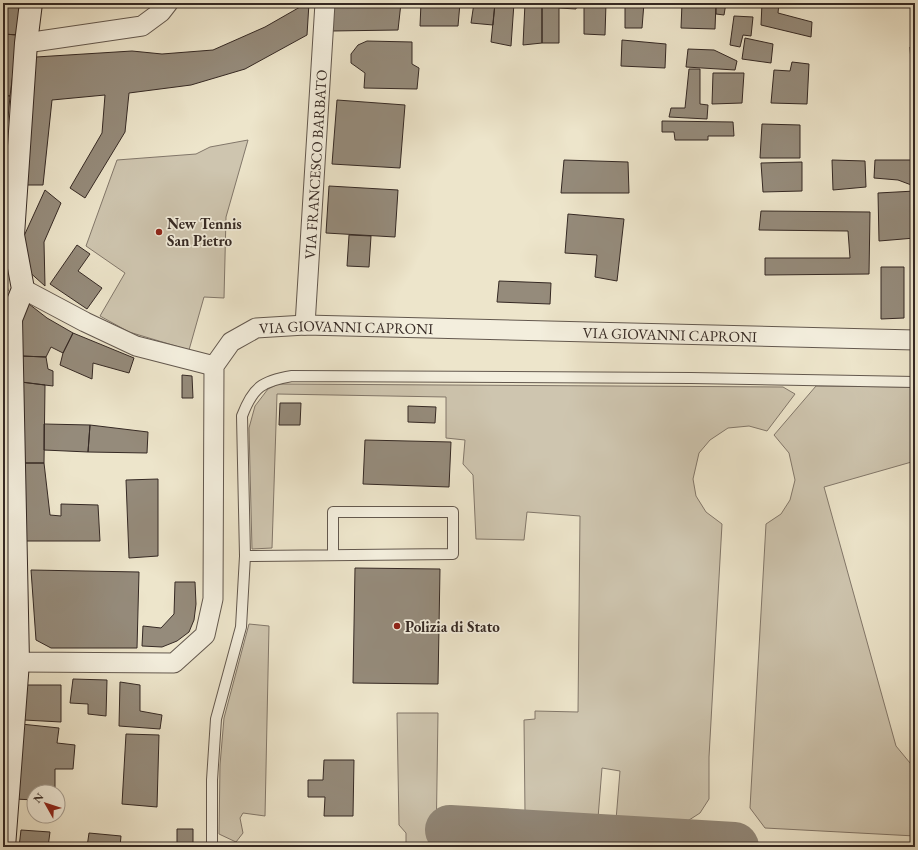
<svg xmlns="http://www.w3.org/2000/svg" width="918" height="850" font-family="'EB Garamond',serif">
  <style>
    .green { fill: #cec5af; stroke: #82776a }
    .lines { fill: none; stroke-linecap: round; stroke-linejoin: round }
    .taxiway { stroke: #918778; stroke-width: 50 }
    .building { fill: #958b7b; stroke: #352924 }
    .lane-casing { stroke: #63584e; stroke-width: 12 }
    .street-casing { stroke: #63584e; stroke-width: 21 }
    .secondary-casing { stroke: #352924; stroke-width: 24 }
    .lane { stroke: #f3eedd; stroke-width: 10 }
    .street { stroke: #f3eedd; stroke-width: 19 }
    .secondary { stroke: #f3eedd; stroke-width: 22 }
    .poi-dot { fill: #8f2418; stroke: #f3eedd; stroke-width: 1.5 }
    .labels { text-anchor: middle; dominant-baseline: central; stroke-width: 3.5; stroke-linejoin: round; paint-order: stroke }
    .street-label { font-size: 15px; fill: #352924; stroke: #f3eedd }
    .poi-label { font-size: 15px; font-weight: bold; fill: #352924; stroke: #f3eedd; text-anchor: start }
  </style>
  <rect width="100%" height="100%" fill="#ede5cb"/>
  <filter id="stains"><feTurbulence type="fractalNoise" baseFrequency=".005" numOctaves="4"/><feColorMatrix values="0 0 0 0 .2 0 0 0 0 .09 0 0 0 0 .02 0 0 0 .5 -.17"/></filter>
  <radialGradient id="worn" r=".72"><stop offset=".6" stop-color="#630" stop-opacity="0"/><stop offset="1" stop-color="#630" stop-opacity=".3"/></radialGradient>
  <path class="green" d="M 248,140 L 226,217 L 224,298 L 204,297 L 189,350 L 129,332 L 100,316 L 125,273 L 86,246 L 117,160 L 196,154 L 210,147 Z
    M 278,384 L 783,387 L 795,394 L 767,431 L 749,426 L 728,428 L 710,440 L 699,453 L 693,479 L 696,496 L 706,512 L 722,524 L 709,757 L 709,799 L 700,813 L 686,822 L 616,820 L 620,771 L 602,768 L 598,818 L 525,813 L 524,720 L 535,719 L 535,711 L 578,712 L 580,516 L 527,512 L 524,540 L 476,539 L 473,475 L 463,464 L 465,440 L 446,438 L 446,397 L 277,394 L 272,548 L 252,549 L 249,428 L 255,406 L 268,389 Z
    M 816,386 L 915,387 L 915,461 L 824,487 L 896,746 L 915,769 L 915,836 L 765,828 L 750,808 L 766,524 L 781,514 L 790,500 L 795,480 L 789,453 L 774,435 Z
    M 249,624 L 269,626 L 265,816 L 243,813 L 240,818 L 243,833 L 236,842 L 219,834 L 220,765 L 224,718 Z
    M 397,713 L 438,713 L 436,847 L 406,847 L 406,833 L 399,825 Z"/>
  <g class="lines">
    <path class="taxiway" d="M 450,830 L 734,847"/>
  </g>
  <path class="building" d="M 3,3 L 19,3 L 18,35 L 3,34 Z
    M 307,3 L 309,3 L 307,35 L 245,69 L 191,85 L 129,93 L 125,132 L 85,198 L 70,188 L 102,133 L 105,95 L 52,100 L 43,185 L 25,185 L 25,71 L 36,57 L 132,51 L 162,54 L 213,50 L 265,27 Z
    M 331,3 L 401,3 L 398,30 L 332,31 Z
    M 421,3 L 460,3 L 458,26 L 420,26 Z
    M 474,3 L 495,3 L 493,25 L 471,23 Z
    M 495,3 L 514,3 L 511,46 L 491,42 Z
    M 525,3 L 542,3 L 542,43 L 523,45 Z
    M 542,3 L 577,3 L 576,9 L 559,8 L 559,43 L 542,43 Z
    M 584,3 L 606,3 L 605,35 L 584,34 Z
    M 625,3 L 644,3 L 642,28 L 625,28 Z
    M 682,3 L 716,3 L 715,29 L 681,28 Z
    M 716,3 L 726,3 L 724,15 L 716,14 Z
    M 762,3 L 779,3 L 778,13 L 812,22 L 811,37 L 761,25 Z
    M 734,16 L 753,17 L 751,36 L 743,35 L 740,47 L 730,45 Z
    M 3,34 L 18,35 L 10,96 L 3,95 Z
    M 745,38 L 773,44 L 771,63 L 742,59 Z
    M 622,40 L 666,44 L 665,68 L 621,66 Z
    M 367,41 L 412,42 L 412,64 L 419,68 L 417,89 L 364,88 L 365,73 L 351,63 L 351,54 L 358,45 Z
    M 910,47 L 915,47 L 915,120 Z
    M 688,49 L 714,50 L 737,61 L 735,70 L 686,67 Z
    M 792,62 L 809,64 L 807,104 L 771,103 L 774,70 L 790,71 Z
    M 689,69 L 700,69 L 700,104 L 708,105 L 707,119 L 669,117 L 671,108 L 685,108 Z
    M 713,73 L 744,73 L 742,103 L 712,104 Z
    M 3,95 L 10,96 L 6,140 L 3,139 Z
    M 337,100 L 405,105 L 400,168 L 332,164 Z
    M 662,121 L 733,122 L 734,136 L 708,136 L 708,140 L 675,140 L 674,132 L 662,132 Z
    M 762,124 L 800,125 L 800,158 L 760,158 Z
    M 3,139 L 6,140 L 3,181 Z
    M 564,160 L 628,162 L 629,193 L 561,193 Z
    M 832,160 L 865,161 L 866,187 L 833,190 Z
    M 875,160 L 912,160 L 914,186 L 898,180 L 874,178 Z
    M 802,162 L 802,191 L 763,192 L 761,163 Z
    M 329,186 L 398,190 L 395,237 L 326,233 Z
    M 45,190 L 61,203 L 44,242 L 45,286 L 26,269 L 24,236 Z
    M 915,191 L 915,238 L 879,241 L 878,193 Z
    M 761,211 L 870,212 L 869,274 L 765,275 L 765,258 L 850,258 L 848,231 L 759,230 Z
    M 568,214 L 624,219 L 617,281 L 595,277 L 597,255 L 565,253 Z
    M 349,235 L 371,236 L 369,267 L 347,266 Z
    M 77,245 L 90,254 L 78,271 L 102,288 L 87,309 L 50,284 Z
    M 3,257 L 8,291 L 3,292 Z
    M 881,267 L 904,267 L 904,318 L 881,319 Z
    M 499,281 L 551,283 L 550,304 L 497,302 Z
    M 29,304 L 47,318 L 73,333 L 63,353 L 51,347 L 46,357 L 21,356 L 20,313 Z
    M 73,333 L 134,358 L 129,373 L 93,363 L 92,379 L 60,365 L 63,353 Z
    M 21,356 L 46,357 L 48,369 L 53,371 L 53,386 L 21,382 Z
    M 182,375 L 192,376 L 193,398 L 182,398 Z
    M 21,382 L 45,385 L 44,463 L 23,463 Z
    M 280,403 L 301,403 L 300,425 L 279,425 Z
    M 408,406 L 436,407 L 435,423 L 408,422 Z
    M 44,424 L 90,425 L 88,452 L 44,450 Z
    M 90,425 L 148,432 L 147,453 L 88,452 Z
    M 365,440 L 451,442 L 449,487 L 363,484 Z
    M 23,463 L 44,463 L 50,515 L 61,516 L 61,504 L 98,505 L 100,541 L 24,541 Z
    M 158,479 L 158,556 L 129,558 L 126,480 Z
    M 355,568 L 440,569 L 438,684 L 353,683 Z
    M 31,570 L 139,572 L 137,648 L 51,648 L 36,640 Z
    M 175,582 L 195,582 L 196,604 L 194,620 L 189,632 L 177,641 L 162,647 L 142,646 L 143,626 L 161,628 L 174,614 Z
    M 73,679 L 107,680 L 106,716 L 88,714 L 88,704 L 70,703 Z
    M 120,682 L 140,685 L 140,711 L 162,715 L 160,729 L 119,726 Z
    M 27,685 L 61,685 L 61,722 L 24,720 Z
    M 21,724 L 59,728 L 57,743 L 75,745 L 73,769 L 55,769 L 55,792 L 34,792 L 34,800 L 15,799 Z
    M 126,734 L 159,735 L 157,807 L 122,804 Z
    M 324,760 L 354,760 L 353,816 L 324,816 L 325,797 L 308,797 L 308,780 L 323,780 Z
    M 177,829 L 193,829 L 193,847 L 177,847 Z
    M 21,830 L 50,832 L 48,847 L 19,847 Z
    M 89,833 L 121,836 L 120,847 L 87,847 Z"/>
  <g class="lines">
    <defs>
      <path id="lane" d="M 333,555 L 333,512 L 453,512 L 453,554 L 245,556 L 242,416 C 253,387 262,381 292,376 L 691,378 L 915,382
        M 212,847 L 212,780 L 216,719 L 241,627 L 245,556"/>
      <g id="street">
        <path d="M 26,43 L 142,26 L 161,12 L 168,3"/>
        <path d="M 23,289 L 85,322 L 136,346 L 214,366"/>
        <path id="s1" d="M 305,325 L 325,3"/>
        <path id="s2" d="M 3,647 L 18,662 L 174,663 L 205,635 L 213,599 L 214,366 L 231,342 L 256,328 L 305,325 L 915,340"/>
      </g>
      <path id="secondary" d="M 4,847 L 18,662 L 11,319 L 23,289 L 13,235 L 26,43 L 31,3"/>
    </defs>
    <use href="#lane" class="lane-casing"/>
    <use href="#street" class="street-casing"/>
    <use href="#secondary" class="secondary-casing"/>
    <use href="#lane" class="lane"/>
    <use href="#street" class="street"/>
    <use href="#secondary" class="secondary"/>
  </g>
  <g class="poi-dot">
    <circle cx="159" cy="232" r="4"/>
    <circle cx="397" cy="626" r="4"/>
  </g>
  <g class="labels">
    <g class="street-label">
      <text stroke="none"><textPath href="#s1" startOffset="161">VIA FRANCESCO BARBATO</textPath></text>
      <text stroke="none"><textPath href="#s2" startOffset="637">VIA GIOVANNI CAPRONI</textPath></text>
      <text stroke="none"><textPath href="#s2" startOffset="961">VIA GIOVANNI CAPRONI</textPath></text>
    </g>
    <g class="poi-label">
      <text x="167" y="223">New Tennis<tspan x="167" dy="17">San Pietro</tspan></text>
      <text x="405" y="626">Polizia di Stato</text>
    </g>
  </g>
  <rect width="918" height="850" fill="none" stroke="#ede5cb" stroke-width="16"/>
  <rect x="4" y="4" width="910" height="842" fill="none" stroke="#352924" stroke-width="2"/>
  <rect x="8" y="8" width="902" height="834" fill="none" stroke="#352924"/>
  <g transform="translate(46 804) rotate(309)"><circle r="19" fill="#f3eedd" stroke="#a79f93"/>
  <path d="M0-3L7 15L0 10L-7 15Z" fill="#8f2418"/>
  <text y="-6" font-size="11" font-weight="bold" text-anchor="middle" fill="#352924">N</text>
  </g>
  <rect width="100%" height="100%" filter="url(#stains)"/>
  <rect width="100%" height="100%" fill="url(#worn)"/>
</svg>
